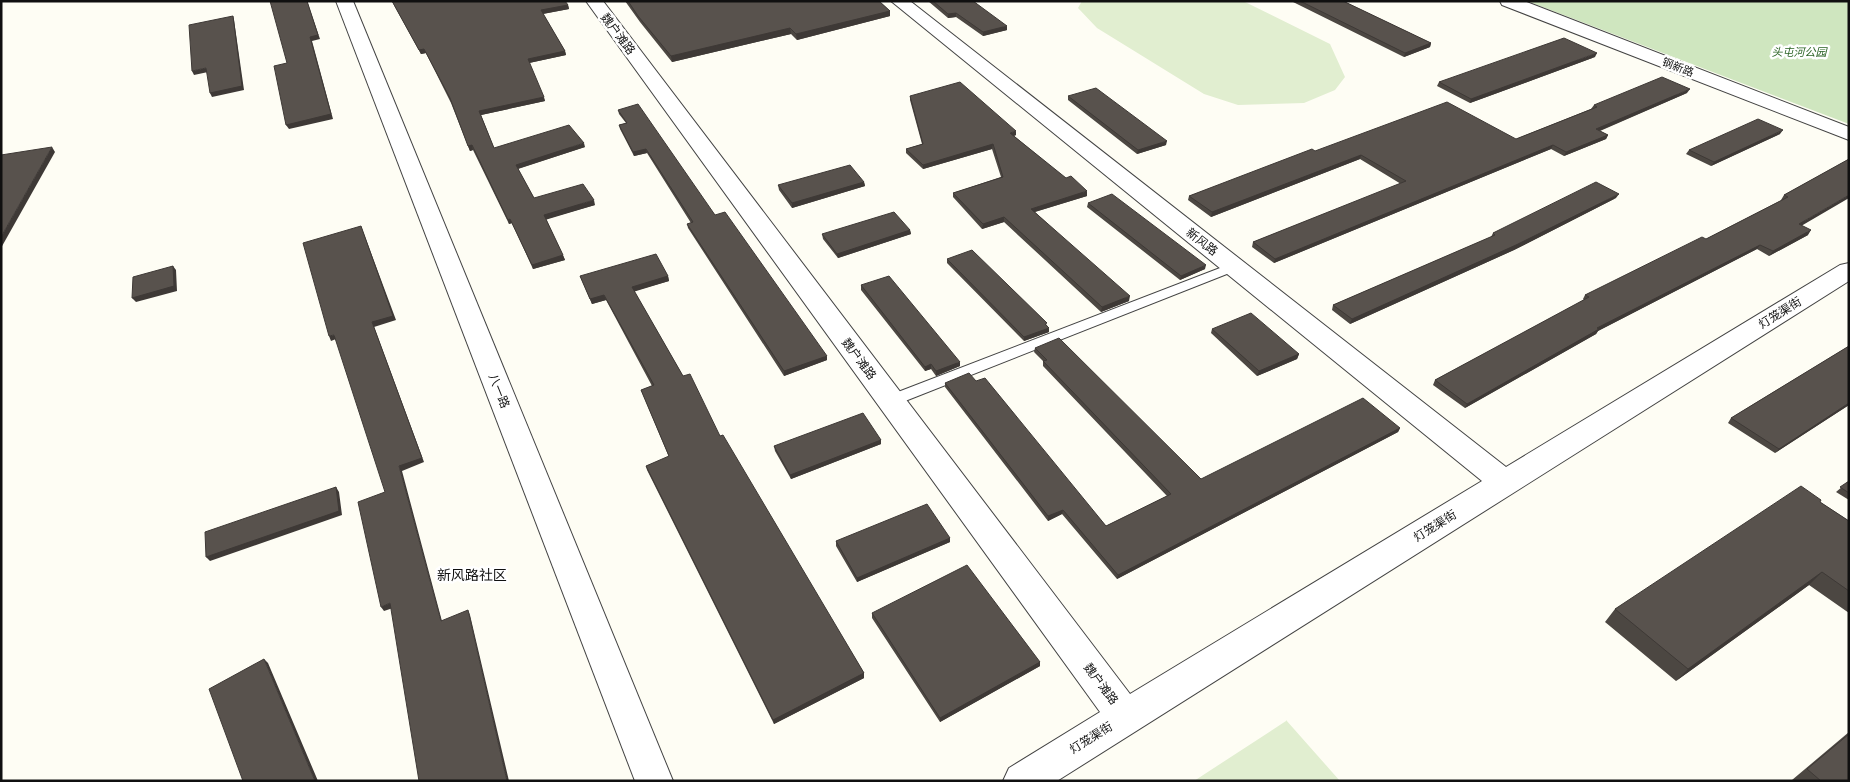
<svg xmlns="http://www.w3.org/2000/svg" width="1850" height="782" font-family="'Crimson Pro','Noto Sans SC',serif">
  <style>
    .green { fill: #cfe6bf }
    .pitch { fill: #e1eed0 }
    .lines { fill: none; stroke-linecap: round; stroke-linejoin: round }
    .service-casing { stroke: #434343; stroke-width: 2 }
    .minor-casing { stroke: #434343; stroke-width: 2 }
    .tertiary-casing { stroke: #434343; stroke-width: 2 }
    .service { fill: #fff; fill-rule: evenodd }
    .minor { fill: #fff; fill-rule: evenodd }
    .tertiary { fill: #fff; fill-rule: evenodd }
    .wall { fill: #4c4742 }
    .shaded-wall { fill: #3e3936 }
    .building { fill: #58524d; stroke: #3e3936 }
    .labels { text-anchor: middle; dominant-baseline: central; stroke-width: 5; stroke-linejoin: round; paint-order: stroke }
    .far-park-label { font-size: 11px; font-style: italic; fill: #2b6325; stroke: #fff }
    .far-street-label { font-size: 11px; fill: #101010; stroke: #fff }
    .street-label { font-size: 12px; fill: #101010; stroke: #fff }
    .neighbourhood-label { font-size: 14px; fill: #101010; stroke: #fff }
  </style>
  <rect width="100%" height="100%" fill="#fefdf4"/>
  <path class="green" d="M 1527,1 L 1849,1 L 1849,124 Z"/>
  <path class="pitch" d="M 1082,1 L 1243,1 L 1330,44 L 1345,77 L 1335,90 L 1304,103 L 1238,105 L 1204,94 L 1097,28 L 1078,8 Z
    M 1286,720 L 1340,781 L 1194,781 L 1286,721 Z"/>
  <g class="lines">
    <defs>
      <path id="service" d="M 1233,263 L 1239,267 L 1237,270 L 895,405 L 890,406 L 883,401 L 885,397 Z"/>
      <path id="minor" d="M 586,1 L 603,1 L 1130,694 L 1482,481 L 891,1 L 910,1 L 1506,467 L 1840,265 L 1849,263 L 1849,281 L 1057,781 L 1003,781 L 1009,768 L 1100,712 Z
        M 1500,1 L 1524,1 L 1849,127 L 1849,140 L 1502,5 Z"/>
      <path id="tertiary" d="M 336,1 L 353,1 L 673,781 L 635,781 Z"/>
    </defs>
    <use href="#service" class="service-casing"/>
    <use href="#minor" class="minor-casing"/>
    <use href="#tertiary" class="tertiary-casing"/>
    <use href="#service" class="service"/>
    <use href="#minor" class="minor"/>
    <use href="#tertiary" class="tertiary"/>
  </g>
  <path class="wall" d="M 392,1 L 568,5 L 569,9 L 543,14 L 565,51 L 566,55 L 529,63 L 545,101 L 481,115 L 494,148 L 585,147 L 518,169 L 534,198 L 595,205 L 546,219 L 565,260 L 533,269 L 512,223 L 509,224 L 473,150 L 470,151 L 451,103 L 426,53 L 421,54 L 395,7 Z
    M 625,1 L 879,1 L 890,11 L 890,16 L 797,40 L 791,34 L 672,62 L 640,22 Z
    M 928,1 L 973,1 L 1007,30 L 983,36 L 956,17 L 948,18 Z
    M 1291,1 L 1343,1 L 1431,43 L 1430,47 L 1404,57 Z
    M 1595,57 L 1470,103 L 1437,86 L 1439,82 Z
    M 1687,93 L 1600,131 L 1608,135 L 1606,139 L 1564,156 L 1551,149 L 1274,263 L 1252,247 L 1253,242 L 1401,184 L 1360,159 L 1211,217 L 1188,200 L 1189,196 L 1315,151 L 1516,139 L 1591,109 L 1594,105 Z
    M 910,96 L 1016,135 L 1014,136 L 1087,196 L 1035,212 L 1129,301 L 1101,312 L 1004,222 L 982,229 L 953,197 L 953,193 L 1001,177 L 992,149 L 923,169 L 906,153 L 906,149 L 922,144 L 910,100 Z
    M 1068,96 L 1166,145 L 1137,154 L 1068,100 Z
    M 618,110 L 715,215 L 827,360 L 784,376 L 688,228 L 687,224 L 691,223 L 647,153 L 634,156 L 620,129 L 619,125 L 626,123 L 619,114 Z
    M 1780,134 L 1711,166 L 1686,154 L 1689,150 Z
    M 1849,159 L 1801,226 L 1808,235 L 1769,256 L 1757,249 L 1598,331 L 1596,334 L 1465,408 L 1433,385 L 1435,380 L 1584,300 L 1583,299 L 1585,295 L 1706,239 L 1782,200 L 1781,200 L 1784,195 Z
    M 864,182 L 865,186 L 792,208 L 779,190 L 778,185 Z
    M 1616,198 L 1514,250 L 1350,324 L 1332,310 L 1333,305 L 1491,237 L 1493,233 Z
    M 1088,203 L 1205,269 L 1180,280 L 1087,207 Z
    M 910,230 L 911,234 L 838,258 L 823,239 L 822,234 Z
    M 947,259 L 1047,325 L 1049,332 L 1024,341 L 947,263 Z
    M 580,276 L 668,276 L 669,281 L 634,291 L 683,376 L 720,436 L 864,673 L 864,678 L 774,724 L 647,470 L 646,466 L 669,457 L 641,390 L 652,386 L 606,300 L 592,304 Z
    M 861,285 L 960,366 L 936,376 L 931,369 L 925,371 L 861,290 Z
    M 1212,329 L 1299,354 L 1297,359 L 1257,376 L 1211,333 Z
    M 1849,346 L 1849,405 L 1775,453 L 1728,423 L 1731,418 Z
    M 1035,348 L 1201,479 L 1400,428 L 1398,432 L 1117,579 L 1062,514 L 1048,521 L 945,387 L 945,383 L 976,381 L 1106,526 L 1167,496 L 1043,366 L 1043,361 L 1034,352 Z
    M 881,440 L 881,444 L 791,479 L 775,451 L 774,446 Z
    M 1849,481 L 1849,500 L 1836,492 Z
    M 1820,502 L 1849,521 L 1849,613 L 1809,585 L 1676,681 L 1605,622 L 1615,609 Z
    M 950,538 L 950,542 L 857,582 L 836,546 L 836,541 Z
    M 872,613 L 1040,662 L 1040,666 L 940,722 L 872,618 Z
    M 1849,732 L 1849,781 L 1792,781 L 1792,780 Z"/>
  <path class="shaded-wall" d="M 307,1 L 320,39 L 312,41 L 333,119 L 289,129 L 286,125 L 310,37 Z
    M 568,5 L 569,9 L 542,14 L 541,10 Z
    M 890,11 L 890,16 L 797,40 L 796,34 Z
    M 956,13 L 956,17 L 948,18 L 948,14 Z
    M 233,16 L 234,20 L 244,90 L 212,97 L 210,93 Z
    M 1007,26 L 1007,30 L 983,36 L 983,32 Z
    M 790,28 L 791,34 L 672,62 L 671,56 Z
    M 1431,43 L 1430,47 L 1404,57 L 1405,53 Z
    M 424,49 L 426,53 L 421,54 L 419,50 Z
    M 565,51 L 566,55 L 529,63 L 528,59 Z
    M 1597,53 L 1595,57 L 1470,103 L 1471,99 Z
    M 206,68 L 208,72 L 194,75 L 192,71 Z
    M 1690,89 L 1687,93 L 1594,133 L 1596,129 Z
    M 544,97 L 545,101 L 481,115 L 479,111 Z
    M 1783,130 L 1780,134 L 1711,166 L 1714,162 Z
    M 1016,131 L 1016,135 L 1010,137 L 1010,133 Z
    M 1608,135 L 1606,139 L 1564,156 L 1566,152 Z
    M 1167,141 L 1166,145 L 1137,154 L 1138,150 Z
    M 584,143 L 585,147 L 517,169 L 516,165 Z
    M 993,144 L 992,149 L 923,169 L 923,165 Z
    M 472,145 L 473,150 L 470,151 L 468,146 Z
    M 1553,145 L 1551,149 L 1274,263 L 1275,259 Z
    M 52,147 L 55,152 L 1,248 L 1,237 Z
    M 646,149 L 647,153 L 634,156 L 633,152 Z
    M 1361,155 L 1360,159 L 1211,217 L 1212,212 Z
    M 864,182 L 865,186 L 792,208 L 792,203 Z
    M 1087,191 L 1087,196 L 1031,213 L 1031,209 Z
    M 1619,194 L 1616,198 L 1514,250 L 1350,324 L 1352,319 Z
    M 1849,195 L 1849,198 L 1796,229 L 1799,224 Z
    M 594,200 L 595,205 L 545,220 L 544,215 Z
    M 1004,217 L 1004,222 L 982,229 L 983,224 Z
    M 510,219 L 512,223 L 509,224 L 508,220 Z
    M 361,226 L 396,320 L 374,327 L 424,462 L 402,471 L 443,625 L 441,621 L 399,466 L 372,322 Z
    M 910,230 L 911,234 L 838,258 L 837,254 Z
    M 1811,230 L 1808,235 L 1769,256 L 1773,251 Z
    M 1760,245 L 1757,249 L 1598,331 L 1596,334 L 1465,408 L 1467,404 L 1597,328 Z
    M 563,255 L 565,260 L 533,269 L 532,265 Z
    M 1206,265 L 1205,269 L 1180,280 L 1181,276 Z
    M 173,266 L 176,270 L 177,291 L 136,302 L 132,298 Z
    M 668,276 L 669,281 L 633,292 L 632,287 Z
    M 604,295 L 606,300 L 592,304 L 590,299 Z
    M 1130,296 L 1129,301 L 1101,312 L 1102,307 Z
    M 1049,328 L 1049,332 L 1024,341 L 1024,337 Z
    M 334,335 L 336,339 L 331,341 L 329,336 Z
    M 1299,354 L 1297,359 L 1257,376 L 1259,371 Z
    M 827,356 L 827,360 L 784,376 L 784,371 Z
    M 960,362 L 960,366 L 936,376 L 936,371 Z
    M 931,364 L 931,369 L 925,371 L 925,367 Z
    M 1849,403 L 1849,405 L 1775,453 L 1779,449 Z
    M 1400,428 L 1398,432 L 1117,579 L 1118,575 Z
    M 881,440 L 881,444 L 791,479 L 790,475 Z
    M 336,487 L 339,492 L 342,515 L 210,561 L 206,557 Z
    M 1063,510 L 1062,514 L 1048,521 L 1048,516 Z
    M 950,538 L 950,542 L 857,582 L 857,578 Z
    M 1822,572 L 1809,585 L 1676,681 L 1688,669 Z
    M 390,603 L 393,608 L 384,611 L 381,607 Z
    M 468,610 L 470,615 L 509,781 L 507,781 Z
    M 264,659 L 268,663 L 318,781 L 315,781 Z
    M 1040,662 L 1040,666 L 940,722 L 940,718 Z
    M 864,673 L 864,678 L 774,724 L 773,720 Z"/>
  <path class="building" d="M 270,1 L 307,1 L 318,35 L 310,37 L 331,114 L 286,125 L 274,66 L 287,63 Z
    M 392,1 L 565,1 L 568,5 L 541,10 L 565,51 L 528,59 L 544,97 L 479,111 L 494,148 L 569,125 L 584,143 L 516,165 L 534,198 L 583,184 L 594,200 L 544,215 L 563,255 L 532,265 L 510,219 L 508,220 L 472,145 L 468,146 L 450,98 L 424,49 L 419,50 Z
    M 628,1 L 879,1 L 890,11 L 796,34 L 790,28 L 671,56 L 638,16 Z
    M 933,1 L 973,1 L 1007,26 L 983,32 L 956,13 L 948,14 Z
    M 1300,1 L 1343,1 L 1431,43 L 1405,53 Z
    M 233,16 L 242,86 L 210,93 L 206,68 L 192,71 L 189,25 Z
    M 1564,38 L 1597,53 L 1471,99 L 1439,82 Z
    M 1662,77 L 1690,89 L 1596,129 L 1608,135 L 1566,152 L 1553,145 L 1275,259 L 1253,242 L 1406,181 L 1361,155 L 1212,212 L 1189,196 L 1312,149 L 1315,151 L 1447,102 L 1516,139 L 1597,107 L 1594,105 Z
    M 960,82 L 1016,131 L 1010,133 L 1066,178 L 1071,176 L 1087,191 L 1031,209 L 1130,296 L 1102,307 L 1004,217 L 983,224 L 953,193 L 1003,177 L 993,144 L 923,165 L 906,149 L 923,144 L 910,96 Z
    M 1096,88 L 1167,141 L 1138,150 L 1068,96 Z
    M 638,104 L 715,215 L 725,212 L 827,356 L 784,371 L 687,224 L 693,222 L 646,149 L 633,152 L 619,125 L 627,123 L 618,110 Z
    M 1758,119 L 1783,130 L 1714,162 L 1689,150 Z
    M 52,147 L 1,237 L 1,155 Z
    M 1849,159 L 1849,195 L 1799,224 L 1811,230 L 1773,251 L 1760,245 L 1597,328 L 1599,329 L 1467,404 L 1435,380 L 1589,297 L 1585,295 L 1702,237 L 1706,239 L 1788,197 L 1784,195 Z
    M 850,165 L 864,182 L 792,203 L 778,185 Z
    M 1596,182 L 1619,194 L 1516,245 L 1352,319 L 1333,305 L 1495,235 L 1493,233 Z
    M 1112,194 L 1206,265 L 1181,276 L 1088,203 Z
    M 894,212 L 910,230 L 837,254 L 822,234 Z
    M 361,226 L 393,316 L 372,322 L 422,458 L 399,466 L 441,621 L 468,610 L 507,781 L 419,781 L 390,603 L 381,607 L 358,502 L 385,492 L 334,335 L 329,336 L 303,243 Z
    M 972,250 L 1047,323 L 1045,324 L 1049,328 L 1024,337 L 947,259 Z
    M 656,254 L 668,276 L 632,287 L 683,376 L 690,374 L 720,436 L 723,435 L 864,673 L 773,720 L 646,466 L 669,456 L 641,390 L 654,385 L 604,295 L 590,299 L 580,276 Z
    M 173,266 L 174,286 L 132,298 L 133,277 Z
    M 889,276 L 960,362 L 936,371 L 931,364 L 925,367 L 861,285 Z
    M 1251,313 L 1299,354 L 1259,371 L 1212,329 Z
    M 1059,338 L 1201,479 L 1363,398 L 1400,428 L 1118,575 L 1063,510 L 1048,516 L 945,383 L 969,373 L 976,381 L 985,378 L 1106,526 L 1171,494 L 1043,361 L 1047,360 L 1035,348 Z
    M 1849,346 L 1849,403 L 1779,449 L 1731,418 Z
    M 863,413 L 881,440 L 790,475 L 774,446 Z
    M 1849,481 L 1849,493 L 1840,487 Z
    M 1801,486 L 1821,500 L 1820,502 L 1849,521 L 1849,591 L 1822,572 L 1688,669 L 1615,609 Z
    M 336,487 L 339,511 L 206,557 L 205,532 Z
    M 927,504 L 950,538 L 857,578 L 836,541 Z
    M 967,565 L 1040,662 L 940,718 L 872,613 Z
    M 264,659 L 315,781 L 243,781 L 209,689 Z
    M 1849,734 L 1849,781 L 1821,781 L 1807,769 Z"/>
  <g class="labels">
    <g class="far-park-label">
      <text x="1799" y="52">头屯河公园</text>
    </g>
    <g class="far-street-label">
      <text transform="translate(1678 67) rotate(21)">钢新路</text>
    </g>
    <g class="street-label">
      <text transform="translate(618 34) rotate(53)">魏户滩路</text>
      <text transform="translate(1202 242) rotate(38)">新风路</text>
      <text transform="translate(1780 313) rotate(-32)">灯笼渠街</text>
      <text transform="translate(859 359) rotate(53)">魏户滩路</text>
      <text transform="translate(499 391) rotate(68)">八一路</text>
      <text transform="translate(1435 526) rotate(-32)">灯笼渠街</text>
      <text transform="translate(1101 684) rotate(53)">魏户滩路</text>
      <text transform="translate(1091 738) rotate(-32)">灯笼渠街</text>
    </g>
    <g class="neighbourhood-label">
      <text x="472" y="575">新风路社区</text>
    </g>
  </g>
  <rect width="1850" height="782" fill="none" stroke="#101010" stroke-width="5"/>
</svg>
